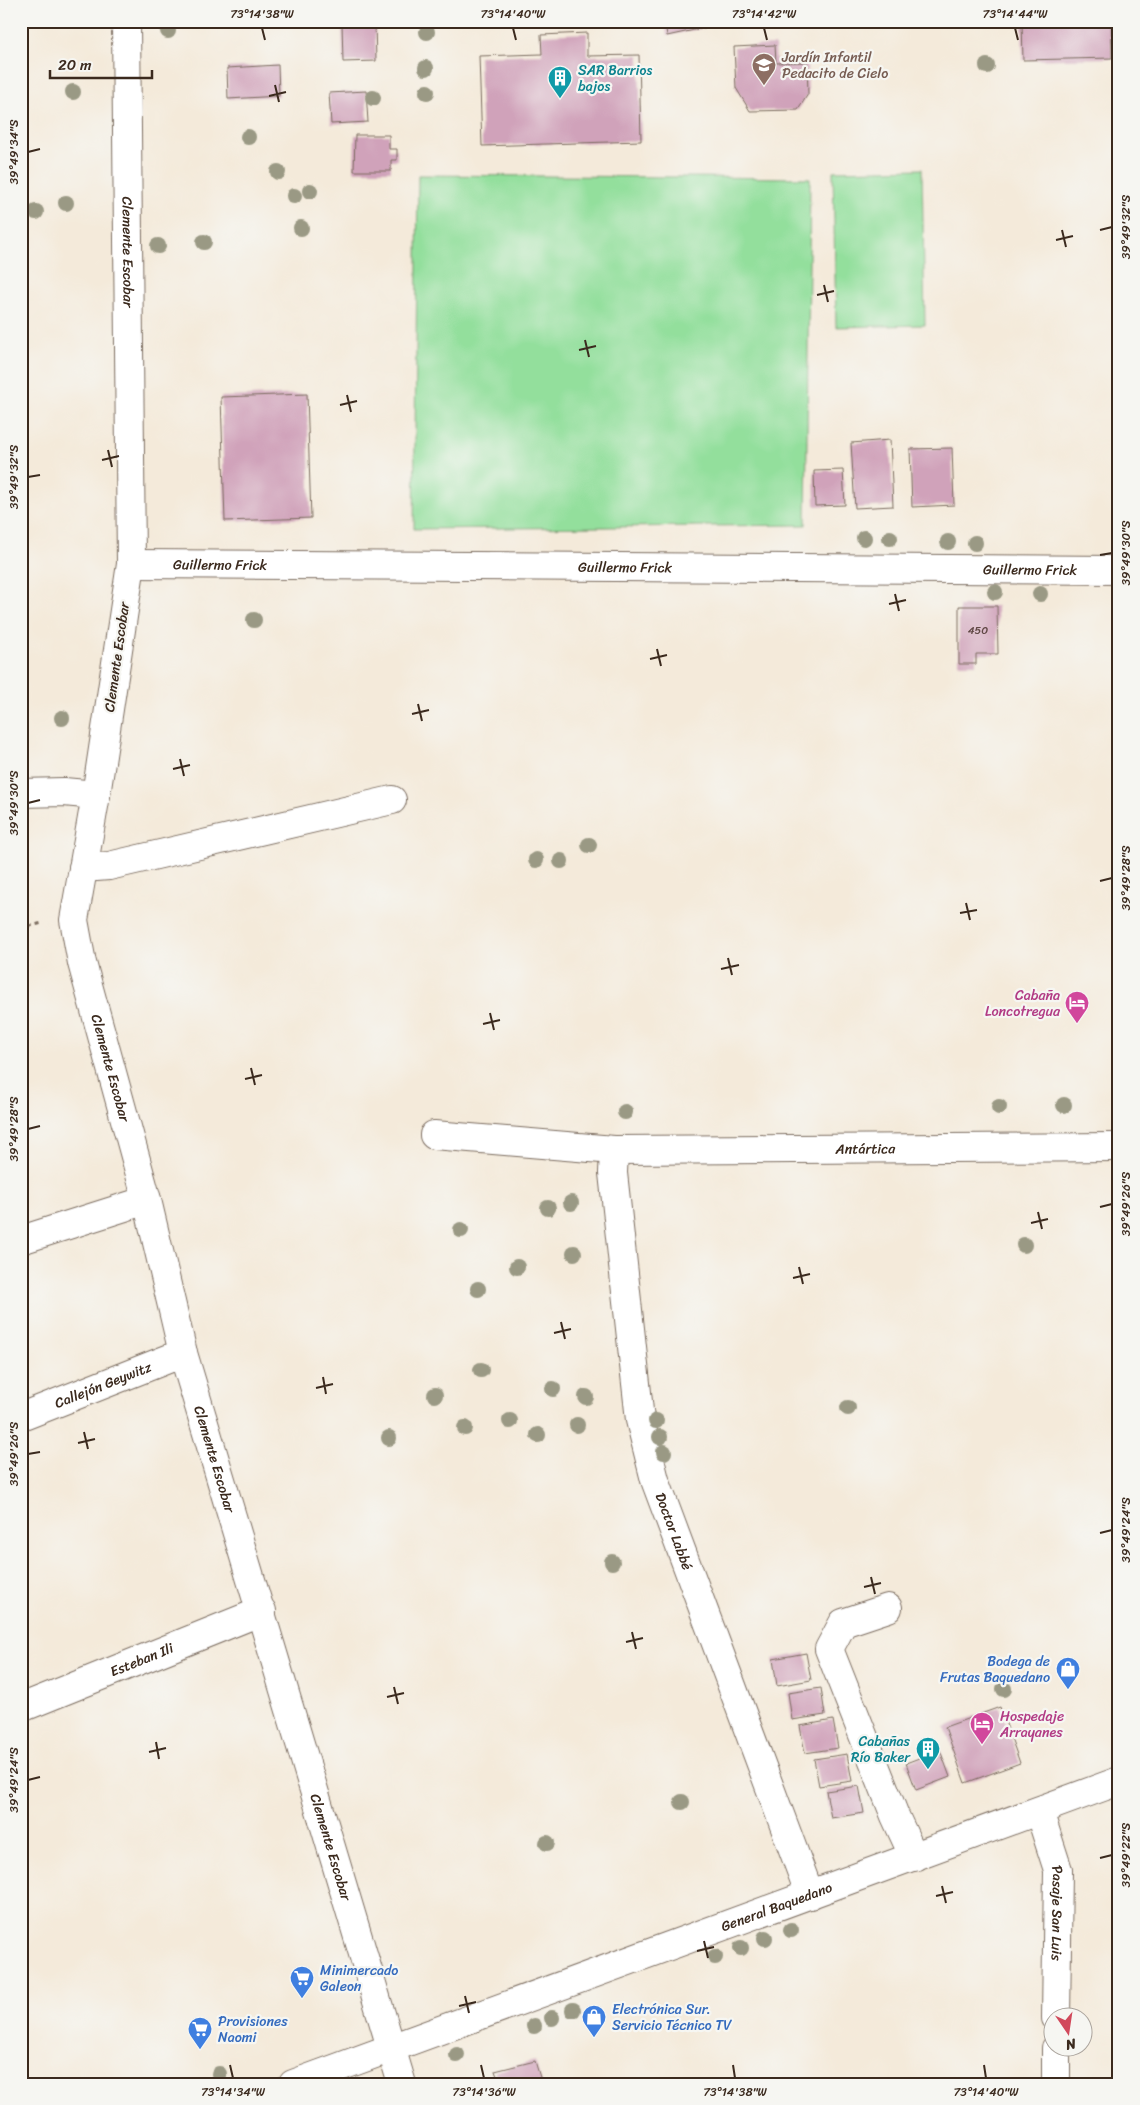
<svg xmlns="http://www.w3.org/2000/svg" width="1140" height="2105" font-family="Sriracha,sans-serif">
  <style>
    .green { fill: #93df9c; stroke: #67845d }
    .building { fill: #d0a2ba }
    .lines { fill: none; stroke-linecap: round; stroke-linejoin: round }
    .minor-casing { stroke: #7c6d60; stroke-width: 30 }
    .path { stroke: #7c6d60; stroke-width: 3; stroke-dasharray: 4 4; stroke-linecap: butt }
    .minor { stroke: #fff; stroke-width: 28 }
    .tree { fill: #9a9984 }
    .ticks { fill: none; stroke: #3b2a1e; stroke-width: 2 }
    .labels { text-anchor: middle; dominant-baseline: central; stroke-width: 4.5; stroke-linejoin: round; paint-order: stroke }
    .number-label { font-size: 11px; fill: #604845 }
    .education-label { font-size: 14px; fill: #785e54; stroke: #f6f6f2; text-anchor: start }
    .culture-label { font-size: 14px; fill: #0d838f; stroke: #f6f6f2; text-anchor: start }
    .street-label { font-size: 14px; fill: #3b2a1e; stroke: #f6f6f2 }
    .hotel-label { font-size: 14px; fill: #b23c85; stroke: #f6f6f2; text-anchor: end }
    .shop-label { font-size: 14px; fill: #366cbe; stroke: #f6f6f2; text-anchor: start }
    .neatline { fill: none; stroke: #3b2a1e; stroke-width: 2 }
    .ticks-label { font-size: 12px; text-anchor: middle; fill: #3b2a1e }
  </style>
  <rect width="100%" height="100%" fill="#f6f6f2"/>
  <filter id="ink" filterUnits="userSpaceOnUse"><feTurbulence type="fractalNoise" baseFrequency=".02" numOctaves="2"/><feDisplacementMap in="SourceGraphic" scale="10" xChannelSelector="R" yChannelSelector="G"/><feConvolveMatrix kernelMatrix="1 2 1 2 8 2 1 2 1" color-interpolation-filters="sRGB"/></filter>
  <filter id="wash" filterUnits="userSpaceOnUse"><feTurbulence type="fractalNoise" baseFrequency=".0096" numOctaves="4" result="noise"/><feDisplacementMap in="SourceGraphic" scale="20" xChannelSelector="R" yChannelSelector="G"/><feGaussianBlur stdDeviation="1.12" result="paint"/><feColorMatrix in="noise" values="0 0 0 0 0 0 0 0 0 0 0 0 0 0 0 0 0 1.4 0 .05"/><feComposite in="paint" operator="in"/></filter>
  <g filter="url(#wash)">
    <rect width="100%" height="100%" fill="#f4eada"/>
    <path class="green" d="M 922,169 L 925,325 L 836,327 L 833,171 Z
      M 418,175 L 810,178 L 806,525 L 414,529 Z"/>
    <g id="blocks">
      <path class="building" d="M 267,21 L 287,21 L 287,25 L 267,25 Z
        M 665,21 L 731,21 L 731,22 L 667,36 Z
        M 1022,21 L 1111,21 L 1112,58 L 1023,60 Z
        M 375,22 L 376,61 L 343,62 L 342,23 Z
        M 587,33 L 587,56 L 639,55 L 641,141 L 482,146 L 479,56 L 542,54 L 541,35 Z
        M 775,45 L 776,63 L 807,62 L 808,94 L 798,110 L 750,111 L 736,88 L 734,47 Z
        M 278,65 L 279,96 L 228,99 L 227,68 Z
        M 366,91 L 368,122 L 331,124 L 329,93 Z
        M 355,135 L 389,135 L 389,149 L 397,149 L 397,160 L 391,160 L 391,171 L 354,171 Z
        M 307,394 L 311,518 L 225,521 L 221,397 Z
        M 890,440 L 893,506 L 855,508 L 851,443 Z
        M 952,448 L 954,505 L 912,507 L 910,449 Z
        M 843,470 L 845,505 L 815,506 L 814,471 Z
        M 959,606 L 997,606 L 998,654 L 976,654 L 976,664 L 959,664 Z
        M 806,1653 L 811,1680 L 777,1686 L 773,1659 Z
        M 821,1688 L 825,1715 L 792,1720 L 788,1693 Z
        M 1000,1707 L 1020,1763 L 965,1783 L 945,1727 Z
        M 833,1720 L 838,1748 L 805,1753 L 800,1726 Z
        M 940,1750 L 950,1777 L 916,1790 L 906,1763 Z
        M 847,1754 L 852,1781 L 819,1786 L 814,1759 Z
        M 859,1786 L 864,1813 L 831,1818 L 826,1791 Z
        M 535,2061 L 542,2084 L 500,2084 L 495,2071 Z"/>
    </g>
  </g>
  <g filter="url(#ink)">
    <use href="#blocks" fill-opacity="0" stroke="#7c6d60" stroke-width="1"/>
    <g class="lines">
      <defs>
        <g id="minor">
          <path id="s1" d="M 126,21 L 131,564 L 96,795 L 74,920 L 82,963 L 147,1200 L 183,1353 L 402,2084"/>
          <path id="s2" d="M 131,564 L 1119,570"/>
          <path d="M 21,793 L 64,792 L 96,795"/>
          <path d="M 83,868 L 109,866 L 392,800"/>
          <path id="s3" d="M 434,1135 L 614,1150 L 1119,1147"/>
          <path id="s4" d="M 614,1150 L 613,1173 L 640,1420 L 655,1480 L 810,1895"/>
          <path d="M 21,1240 L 147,1200"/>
          <path id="s5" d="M 21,1417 L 183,1353"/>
          <path d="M 888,1608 L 843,1623 L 829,1649 L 895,1816 L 914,1857"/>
          <path id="s6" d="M 21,1708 L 262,1611"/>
          <path id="s7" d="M 1039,1811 L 1058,1870 L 1056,2018"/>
          <path id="s8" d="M 293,2084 L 1119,1781"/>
          <path d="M 1056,2084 L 1056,2048"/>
        </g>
      </defs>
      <use href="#minor" class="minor-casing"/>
      <path class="path" d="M 21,928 L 43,923"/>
      <use href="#minor" class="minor"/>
    </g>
    <g class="tree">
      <circle cx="168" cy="31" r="8"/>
      <circle cx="427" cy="32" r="8"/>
      <circle cx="987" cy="66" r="8"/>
      <circle cx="426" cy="68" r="8"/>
      <circle cx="73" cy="92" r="8"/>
      <circle cx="427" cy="92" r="8"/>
      <circle cx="373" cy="98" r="8"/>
      <circle cx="248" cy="137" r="8"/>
      <circle cx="278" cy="172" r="8"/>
      <circle cx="310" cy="191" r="8"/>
      <circle cx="294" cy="196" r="8"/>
      <circle cx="66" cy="203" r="8"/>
      <circle cx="36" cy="212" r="8"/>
      <circle cx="301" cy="228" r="8"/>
      <circle cx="204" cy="242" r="8"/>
      <circle cx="158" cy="246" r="8"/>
      <circle cx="864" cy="538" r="8"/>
      <circle cx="890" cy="538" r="8"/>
      <circle cx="948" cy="542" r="8"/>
      <circle cx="975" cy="543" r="8"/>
      <circle cx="995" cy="592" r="8"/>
      <circle cx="1040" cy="594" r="8"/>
      <circle cx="254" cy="620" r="8"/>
      <circle cx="62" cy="718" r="8"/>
      <circle cx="589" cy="845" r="8"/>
      <circle cx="536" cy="860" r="8"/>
      <circle cx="561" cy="861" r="8"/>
      <circle cx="1064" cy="1105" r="8"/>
      <circle cx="999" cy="1107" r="8"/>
      <circle cx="625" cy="1112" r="8"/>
      <circle cx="571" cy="1203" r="8"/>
      <circle cx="548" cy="1208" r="8"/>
      <circle cx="461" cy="1230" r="8"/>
      <circle cx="1024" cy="1245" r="8"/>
      <circle cx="574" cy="1253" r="8"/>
      <circle cx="517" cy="1267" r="8"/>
      <circle cx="478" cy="1289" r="8"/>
      <circle cx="481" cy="1370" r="8"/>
      <circle cx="553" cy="1389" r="8"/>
      <circle cx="435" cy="1395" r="8"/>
      <circle cx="586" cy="1397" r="8"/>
      <circle cx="848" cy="1408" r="8"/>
      <circle cx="510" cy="1421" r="8"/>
      <circle cx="656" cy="1421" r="8"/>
      <circle cx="577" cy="1425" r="8"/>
      <circle cx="465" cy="1428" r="8"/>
      <circle cx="538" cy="1435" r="8"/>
      <circle cx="660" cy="1437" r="8"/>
      <circle cx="389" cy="1438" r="8"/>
      <circle cx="664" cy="1452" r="8"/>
      <circle cx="612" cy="1562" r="8"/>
      <circle cx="1004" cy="1689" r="8"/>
      <circle cx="682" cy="1802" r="8"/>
      <circle cx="547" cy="1843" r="8"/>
      <circle cx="791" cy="1930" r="8"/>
      <circle cx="765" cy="1938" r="8"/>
      <circle cx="741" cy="1948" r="8"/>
      <circle cx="715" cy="1957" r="8"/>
      <circle cx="573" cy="2010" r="8"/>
      <circle cx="552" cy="2018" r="8"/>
      <circle cx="534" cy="2026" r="8"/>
      <circle cx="457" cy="2055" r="8"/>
      <circle cx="219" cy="2074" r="8"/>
    </g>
  </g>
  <path class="ticks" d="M 262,28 L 265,40M 513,28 L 516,40M 764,28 L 767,40M 1015,28 L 1018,40M 275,85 L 279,102M 269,96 L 286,92M 28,152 L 40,149M 1062,230 L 1066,247M 1100,230 L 1112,227M 1056,240 L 1073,236M 824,285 L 828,302M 817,295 L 834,291M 585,340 L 589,357M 579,350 L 596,346M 347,395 L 351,412M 340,405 L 357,401M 108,450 L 112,467M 102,460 L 119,456M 28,477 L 40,475M 1100,555 L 1112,553M 895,594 L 899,611M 889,604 L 906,600M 657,649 L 661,666M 650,659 L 667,655M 418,704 L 422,721M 412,714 L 429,710M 180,759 L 184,776M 173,769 L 190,765M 28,803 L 40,800M 1100,881 L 1112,878M 966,903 L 970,920M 960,913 L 977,910M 728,958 L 732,975M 721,969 L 739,965M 490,1013 L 494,1030M 483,1024 L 500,1020M 251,1068 L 255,1085M 245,1079 L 262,1075M 28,1129 L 40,1126M 1100,1207 L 1112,1204M 1038,1212 L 1042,1229M 1031,1223 L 1048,1219M 799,1267 L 803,1284M 793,1278 L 810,1274M 561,1322 L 565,1339M 554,1333 L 571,1329M 323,1377 L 326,1394M 316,1388 L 333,1384M 84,1432 L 88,1449M 78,1443 L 95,1439M 28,1454 L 40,1452M 1100,1533 L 1112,1530M 871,1577 L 875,1594M 864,1587 L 881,1583M 632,1632 L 636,1649M 626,1642 L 643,1638M 394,1687 L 398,1704M 387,1697 L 404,1693M 156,1742 L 159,1759M 149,1752 L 166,1748M 28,1780 L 40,1777M 1100,1858 L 1112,1855M 942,1886 L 946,1903M 936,1896 L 953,1892M 704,1941 L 708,1958M 697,1951 L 714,1947M 465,1996 L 469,2013M 459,2006 L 476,2002M 230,2065 L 233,2078M 481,2065 L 484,2078M 733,2065 L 735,2078M 984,2065 L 986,2078"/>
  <defs>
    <symbol id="school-pin" viewBox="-11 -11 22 30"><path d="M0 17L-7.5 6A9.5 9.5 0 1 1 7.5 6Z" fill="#8d6e63" stroke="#f6f6f2"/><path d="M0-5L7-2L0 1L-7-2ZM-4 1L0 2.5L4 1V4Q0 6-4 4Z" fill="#fff"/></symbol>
    <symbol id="building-pin" viewBox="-11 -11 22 30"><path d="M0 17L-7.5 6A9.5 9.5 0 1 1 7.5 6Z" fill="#0f9aa8" stroke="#f6f6f2"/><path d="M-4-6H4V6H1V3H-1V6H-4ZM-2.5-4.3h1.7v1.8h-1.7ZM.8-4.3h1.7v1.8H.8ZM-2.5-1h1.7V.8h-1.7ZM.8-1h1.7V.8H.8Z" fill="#fff"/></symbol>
    <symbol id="hotel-pin" viewBox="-11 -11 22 30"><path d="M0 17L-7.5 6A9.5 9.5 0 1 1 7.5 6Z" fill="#d1479c" stroke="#f6f6f2"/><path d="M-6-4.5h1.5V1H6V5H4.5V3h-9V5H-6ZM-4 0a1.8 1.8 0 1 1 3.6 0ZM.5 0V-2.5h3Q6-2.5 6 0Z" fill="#fff"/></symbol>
    <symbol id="shop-pin" viewBox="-11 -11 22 30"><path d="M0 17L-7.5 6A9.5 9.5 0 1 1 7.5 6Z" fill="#3f7fe0" stroke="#f6f6f2"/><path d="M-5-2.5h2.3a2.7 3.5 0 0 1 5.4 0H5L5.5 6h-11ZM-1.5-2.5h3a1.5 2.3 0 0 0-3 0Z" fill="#fff"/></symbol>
    <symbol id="supermarket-pin" viewBox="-11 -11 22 30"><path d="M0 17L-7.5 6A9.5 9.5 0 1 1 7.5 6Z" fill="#3f7fe0" stroke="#f6f6f2"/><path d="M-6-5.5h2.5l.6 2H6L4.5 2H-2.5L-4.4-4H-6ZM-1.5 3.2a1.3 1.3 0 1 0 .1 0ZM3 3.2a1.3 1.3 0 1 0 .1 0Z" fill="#fff"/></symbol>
  </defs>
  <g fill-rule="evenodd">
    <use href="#school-pin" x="750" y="51" width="28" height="38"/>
    <use href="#building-pin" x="546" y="64" width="28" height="38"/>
    <use href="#hotel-pin" x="1063" y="989" width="28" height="38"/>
    <use href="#shop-pin" x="1054" y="1655" width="28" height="38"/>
    <use href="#hotel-pin" x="968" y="1710" width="28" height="38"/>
    <use href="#building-pin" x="914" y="1735" width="28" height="38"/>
    <use href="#supermarket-pin" x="288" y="1964" width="28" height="38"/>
    <use href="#shop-pin" x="580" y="2003" width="28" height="38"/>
    <use href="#supermarket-pin" x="186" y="2015" width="28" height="38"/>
  </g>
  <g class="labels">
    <g class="number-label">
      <text x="978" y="630">450</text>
    </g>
    <g class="education-label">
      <text x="782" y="57">Jardín Infantil<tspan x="782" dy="16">Pedacito de Cielo</tspan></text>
    </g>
    <g class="culture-label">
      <text x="578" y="70">SAR Barrios<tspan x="578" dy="16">bajos</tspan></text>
      <text x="910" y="1741" text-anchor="end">Cabañas<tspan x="910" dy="16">Río Baker</tspan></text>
    </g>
    <g class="street-label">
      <text stroke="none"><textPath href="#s1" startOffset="231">Clemente Escobar</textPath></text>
      <text stroke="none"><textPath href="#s2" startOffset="89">Guillermo Frick</textPath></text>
      <text stroke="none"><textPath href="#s2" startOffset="494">Guillermo Frick</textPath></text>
      <text stroke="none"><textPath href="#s2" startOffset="899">Guillermo Frick</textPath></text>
      <text transform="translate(117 657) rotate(-82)">Clemente Escobar</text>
      <text stroke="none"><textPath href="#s1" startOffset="1056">Clemente Escobar</textPath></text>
      <text stroke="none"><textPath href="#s3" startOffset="432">Antártica</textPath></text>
      <text stroke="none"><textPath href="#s5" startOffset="88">Callejón Geywitz</textPath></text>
      <text stroke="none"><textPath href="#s1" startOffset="1461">Clemente Escobar</textPath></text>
      <text stroke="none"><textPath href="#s4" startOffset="388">Doctor Labbé</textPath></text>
      <text stroke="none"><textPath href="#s6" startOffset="130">Esteban Ili</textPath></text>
      <text stroke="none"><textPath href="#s1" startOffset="1866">Clemente Escobar</textPath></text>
      <text stroke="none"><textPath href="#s8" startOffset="515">General Baquedano</textPath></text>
      <text stroke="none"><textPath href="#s7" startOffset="105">Pasaje San Luis</textPath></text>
    </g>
    <g class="hotel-label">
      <text x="1060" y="995">Cabaña<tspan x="1060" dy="16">Loncotregua</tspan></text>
      <text x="1000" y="1716" text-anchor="start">Hospedaje<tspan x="1000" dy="16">Arrayanes</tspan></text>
    </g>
    <g class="shop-label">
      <text x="1050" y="1661" text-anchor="end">Bodega de<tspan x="1050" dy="16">Frutas Baquedano</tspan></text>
      <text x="320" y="1970">Minimercado<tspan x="320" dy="16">Galeon</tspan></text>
      <text x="612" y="2009">Electrónica Sur.<tspan x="612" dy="16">Servicio Técnico TV</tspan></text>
      <text x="218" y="2021">Provisiones<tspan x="218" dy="16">Naomi</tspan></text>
    </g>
  </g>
  <rect width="1140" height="2105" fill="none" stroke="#f6f6f2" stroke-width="55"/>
  <g transform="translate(1068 2032) rotate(167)"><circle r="24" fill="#f6f6f2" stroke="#aba49d"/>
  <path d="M0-4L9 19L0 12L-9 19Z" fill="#d1495b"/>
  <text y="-8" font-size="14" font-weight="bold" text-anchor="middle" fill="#3b2a1e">N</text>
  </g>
  <path d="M50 70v8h102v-8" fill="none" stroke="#3b2a1e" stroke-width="2.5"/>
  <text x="58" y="70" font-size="15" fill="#3b2a1e" stroke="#f6f6f2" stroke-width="4" paint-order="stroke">20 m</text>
  <rect x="28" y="28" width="1084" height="2050" class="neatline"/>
  <g class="ticks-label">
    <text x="262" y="18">73°14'38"W</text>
    <text x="513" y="18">73°14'40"W</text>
    <text x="764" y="18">73°14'42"W</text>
    <text x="1015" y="18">73°14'44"W</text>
    <text transform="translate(14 152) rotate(-90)" y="4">39°49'34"S</text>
    <text transform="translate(1126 227) rotate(-90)" y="4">39°49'32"S</text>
    <text transform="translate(14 477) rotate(-90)" y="4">39°49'32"S</text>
    <text transform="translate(1126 553) rotate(-90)" y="4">39°49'30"S</text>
    <text transform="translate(14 803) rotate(-90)" y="4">39°49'30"S</text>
    <text transform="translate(1126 878) rotate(-90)" y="4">39°49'28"S</text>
    <text transform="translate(14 1129) rotate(-90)" y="4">39°49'28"S</text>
    <text transform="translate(1126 1204) rotate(-90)" y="4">39°49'26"S</text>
    <text transform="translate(14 1454) rotate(-90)" y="4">39°49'26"S</text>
    <text transform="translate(1126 1530) rotate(-90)" y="4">39°49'24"S</text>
    <text transform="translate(14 1780) rotate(-90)" y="4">39°49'24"S</text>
    <text transform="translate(1126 1855) rotate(-90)" y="4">39°49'22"S</text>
    <text x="233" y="2096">73°14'34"W</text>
    <text x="484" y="2096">73°14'36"W</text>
    <text x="735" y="2096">73°14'38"W</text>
    <text x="986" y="2096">73°14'40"W</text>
  </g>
</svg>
